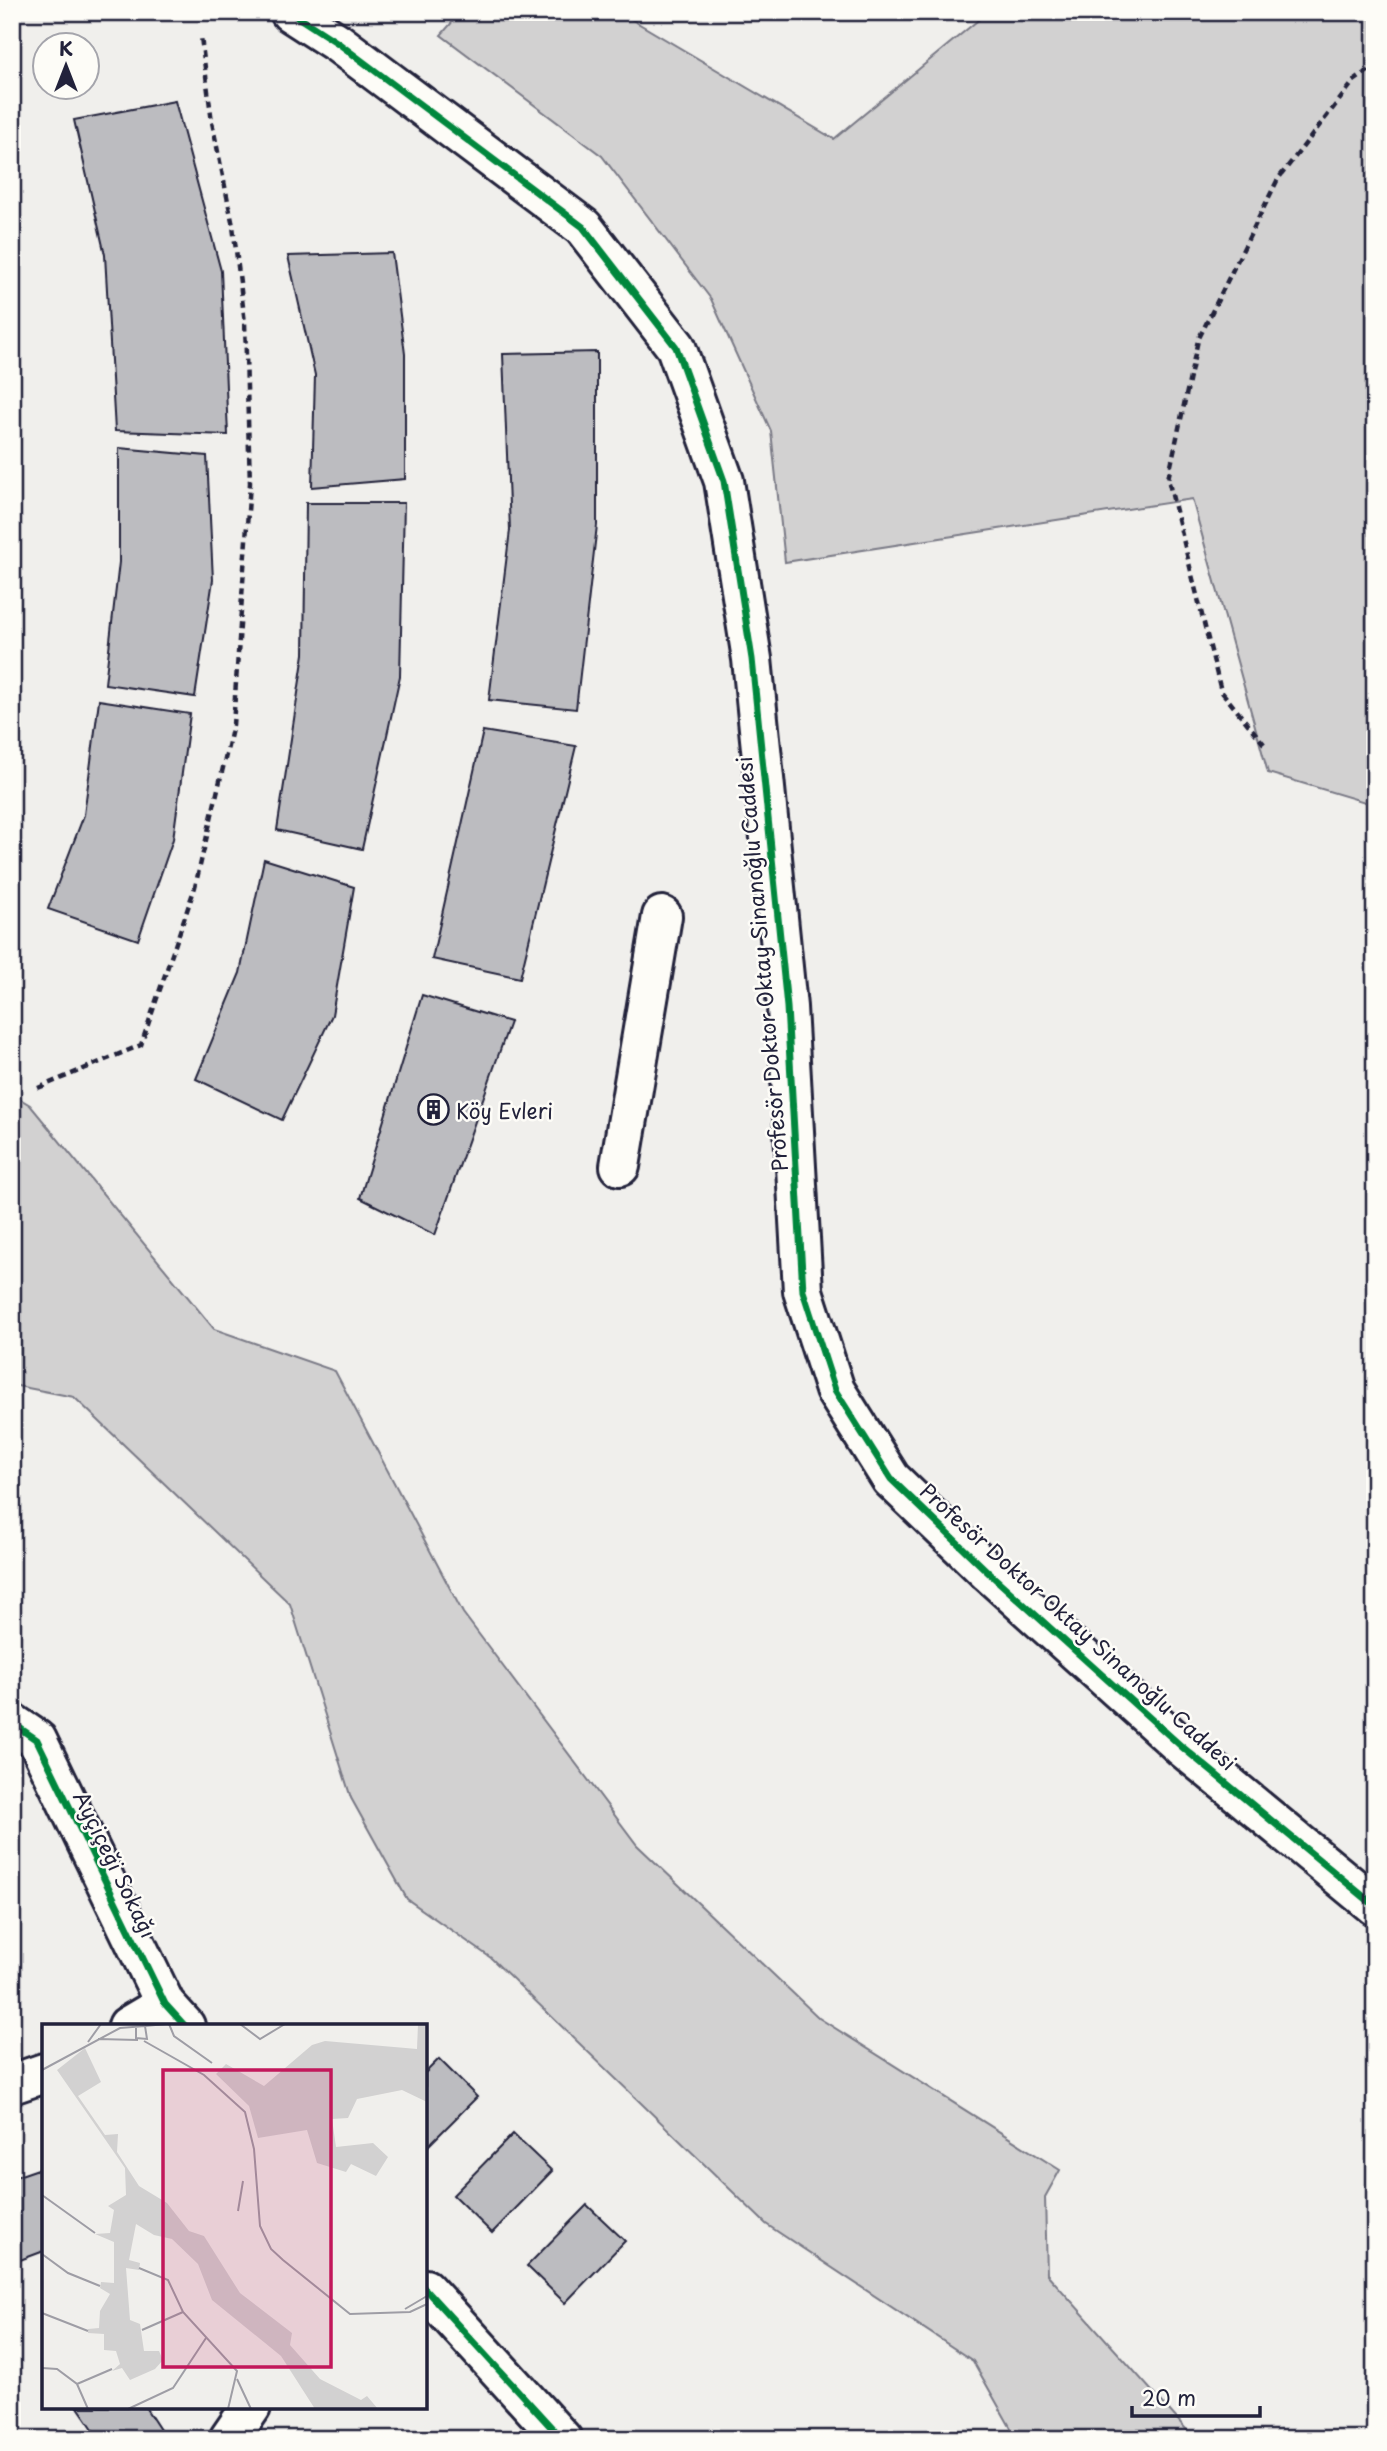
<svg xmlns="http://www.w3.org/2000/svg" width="1387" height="2451" font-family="'Playpen Sans',sans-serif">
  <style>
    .green { fill: #d2d1d1; stroke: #7a7a86; stroke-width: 2 }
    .building { fill: #bcbcc0; stroke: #22223b; stroke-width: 2 }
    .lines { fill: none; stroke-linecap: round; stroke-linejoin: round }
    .minor-casing { stroke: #22223b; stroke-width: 44 }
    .path { stroke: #22223b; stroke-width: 4.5; stroke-dasharray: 7 5; stroke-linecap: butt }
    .minor { stroke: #fdfcf7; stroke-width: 38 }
    .cycleway-casing { stroke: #fdfcf7; stroke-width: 11 }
    .cycleway { stroke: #00873e; stroke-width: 7 }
    .labels { text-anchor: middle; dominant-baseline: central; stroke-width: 5; stroke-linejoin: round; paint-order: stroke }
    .street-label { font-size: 21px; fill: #22223b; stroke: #fdfcf7 }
    .poi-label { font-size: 21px; fill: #22223b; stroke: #fdfcf7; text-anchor: start }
    .inset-road { fill: none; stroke: #9e9da5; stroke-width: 2 }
    .view { fill: #c2185b; fill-opacity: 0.15; stroke: #c2185b; stroke-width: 3.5 }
    .inset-edge { fill: none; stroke: #22223b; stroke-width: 3.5 }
  </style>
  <rect width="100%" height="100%" fill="#f0efec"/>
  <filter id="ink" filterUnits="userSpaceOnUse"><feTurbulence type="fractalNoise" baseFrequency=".0143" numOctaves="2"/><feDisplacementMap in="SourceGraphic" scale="14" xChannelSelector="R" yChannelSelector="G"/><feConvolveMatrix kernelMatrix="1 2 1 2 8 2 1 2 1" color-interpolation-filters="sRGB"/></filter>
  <g filter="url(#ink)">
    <path class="green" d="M 461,12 L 619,12 L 834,139 L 988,12 L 1375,12 L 1375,805 L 1268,773 L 1192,499 L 785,562 L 771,431 L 711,299 L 602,156 L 441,35 Z
      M 12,1094 L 30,1105 L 214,1329 L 335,1371 L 463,1613 L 637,1845 L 819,2018 L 1060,2170 L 1045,2197 L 1047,2274 L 1195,2439 L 1017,2439 L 973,2361 L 766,2224 L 491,1958 L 407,1899 L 351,1798 L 290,1604 L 74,1397 L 12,1385 Z"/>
    <path class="building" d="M 175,101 L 221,271 L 228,435 L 115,431 L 105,255 L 74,120 Z
      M 392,253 L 405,354 L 405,479 L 312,487 L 315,375 L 288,256 Z
      M 597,352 L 597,525 L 576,709 L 489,700 L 510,530 L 503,354 Z
      M 12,418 L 20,419 L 12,525 Z
      M 119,448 L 207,456 L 213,580 L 195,697 L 105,684 L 119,562 Z
      M 306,503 L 404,503 L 400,676 L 362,849 L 277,830 L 304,654 Z
      M 99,700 L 190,714 L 173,839 L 138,940 L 48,909 L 84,815 Z
      M 483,731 L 576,746 L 520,978 L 432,959 Z
      M 264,859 L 354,887 L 332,1015 L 282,1120 L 196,1079 L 240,973 Z
      M 422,995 L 510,1022 L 435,1235 L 360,1198 Z
      M 439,2059 L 477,2097 L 425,2149 L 425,2073 Z
      M 513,2134 L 552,2171 L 492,2233 L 453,2195 Z
      M 44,2167 L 44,2251 L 12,2263 L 12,2178 Z
      M 587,2205 L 625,2241 L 565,2303 L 527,2266 Z
      M 78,2407 L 145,2407 L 166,2439 L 100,2439 Z"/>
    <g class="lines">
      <defs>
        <path id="minor" d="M 290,12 L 338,43 L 583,227 L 676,347 L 724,481 L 752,659 L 787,1007 L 803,1291 L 835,1390 L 891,1479 L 989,1573 L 1181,1746 L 1375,1906
          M 620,1166 L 662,916
          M 12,1723 L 37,1740 L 165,2004 L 185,2026
          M 128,2026 L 165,2004
          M 12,2084 L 44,2073
          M 425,2289 L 562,2439
          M 229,2439 L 251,2407"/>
      </defs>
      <use href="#minor" class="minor-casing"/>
      <path class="path" d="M 1264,744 L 1221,691 L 1168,479 L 1198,340 L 1278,179 L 1354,81 L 1375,66
        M 38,1088 L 141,1045 L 195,887 L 233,725 L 250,483 L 245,323 L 233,226 L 212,122 L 201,37"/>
      <use href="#minor" class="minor"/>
      <defs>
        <path id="cycleway" d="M 290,12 L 338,43 L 583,227 L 676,347 L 724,481 L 752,659 L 787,1007 L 803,1291 L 835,1390 L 891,1479 L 989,1573 L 1181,1746 L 1375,1906
          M 12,1723 L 37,1740 L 165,2004 L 185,2026
          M 425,2289 L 562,2439"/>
      </defs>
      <use href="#cycleway" class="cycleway-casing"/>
      <use href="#cycleway" class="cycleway"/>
    </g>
  </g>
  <defs>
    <symbol id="building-ring" viewBox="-11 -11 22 22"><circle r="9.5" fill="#fdfcf7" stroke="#22223b" stroke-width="1.5"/><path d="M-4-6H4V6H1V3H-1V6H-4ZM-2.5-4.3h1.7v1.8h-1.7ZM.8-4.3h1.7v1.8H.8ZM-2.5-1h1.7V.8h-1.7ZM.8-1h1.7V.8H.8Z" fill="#22223b"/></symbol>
  </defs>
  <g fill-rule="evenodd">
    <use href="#building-ring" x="416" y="1092" width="35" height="35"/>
  </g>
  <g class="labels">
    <g class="street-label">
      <text transform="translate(761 964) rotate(-95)">Profesör Doktor Oktay Sinanoğlu Caddesi</text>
      <text transform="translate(1079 1626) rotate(42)">Profesör Doktor Oktay Sinanoğlu Caddesi</text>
      <text transform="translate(116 1864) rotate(64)">Ayçiçeği Sokağı</text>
    </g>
    <g class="poi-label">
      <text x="456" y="1110">Köy Evleri</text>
    </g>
  </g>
  <g transform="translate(42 2024)">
    <rect width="385" height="385" fill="#f0efec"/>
    <path d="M 376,0 L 385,0 L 385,78 L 360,66 L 315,75 L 306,94 L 290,95 L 294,123 L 331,119 L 346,133 L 334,152 L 309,140 L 304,148 L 275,139 L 265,106 L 216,114 L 207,82 L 174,50 L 184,40 L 222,62 L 270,21 L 283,17 L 375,25 ZM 43,24 L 59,58 L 36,72 L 63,111 L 76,110 L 75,128 L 97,162 L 125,179 L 147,207 L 162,212 L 198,269 L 250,309 L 248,321 L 278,355 L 319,376 L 325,372 L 336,385 L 273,385 L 239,332 L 170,276 L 156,240 L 130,215 L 112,211 L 94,200 L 87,236 L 98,239 L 97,246 L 84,244 L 88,296 L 98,300 L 102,327 L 117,327 L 121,336 L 113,345 L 88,356 L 80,344 L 70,347 L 78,340 L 74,327 L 62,326 L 62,310 L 46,309 L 46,305 L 57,304 L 58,287 L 68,270 L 58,264 L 59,258 L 72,259 L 72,218 L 53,210 L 68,209 L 72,186 L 66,182 L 84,171 L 83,144 L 15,46 Z" fill="#d2d1d1"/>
    <path class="inset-road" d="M 127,0 L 132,12 L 170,39M 198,0 L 218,15 L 243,0M 103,2 L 124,0M 56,15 L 96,16M 102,17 L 162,51 L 203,88 L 212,125 L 218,202 L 229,225 L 241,236 L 308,290 L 368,288 L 385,280M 46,18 L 59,0M 0,46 L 78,4 L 103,2 L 105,15 L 94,14 L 94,4M 0,171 L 53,209M 196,187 L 201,157M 0,230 L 26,249 L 58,262M 97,244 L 126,256 L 141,288 L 195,347 L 186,385M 363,285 L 385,272M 0,289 L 46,307M 100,306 L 141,288M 0,344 L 15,345 L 35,360 L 46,385M 195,355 L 209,385M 35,360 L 70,345M 86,385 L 131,364 L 164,314"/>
    <path class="view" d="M 121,46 L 289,46 L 289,343 L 121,343 Z"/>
    <rect width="385" height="385" class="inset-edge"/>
  </g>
  <rect width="1387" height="2451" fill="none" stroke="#fdfcf7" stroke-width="42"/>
  <rect x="21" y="21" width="1345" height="2409" fill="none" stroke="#22223b" stroke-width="2.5" filter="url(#ink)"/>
  <g transform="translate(66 66)"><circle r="33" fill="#fdfcf7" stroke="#a5a5ac" stroke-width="2"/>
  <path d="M0-5L12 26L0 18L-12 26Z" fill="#22223b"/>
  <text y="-10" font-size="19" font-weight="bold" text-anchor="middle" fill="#22223b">K</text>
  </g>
  <path d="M1132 2406v10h128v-10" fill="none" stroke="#22223b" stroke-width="3.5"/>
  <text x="1142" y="2406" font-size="21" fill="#22223b" stroke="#fdfcf7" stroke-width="5" paint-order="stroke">20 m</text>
</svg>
